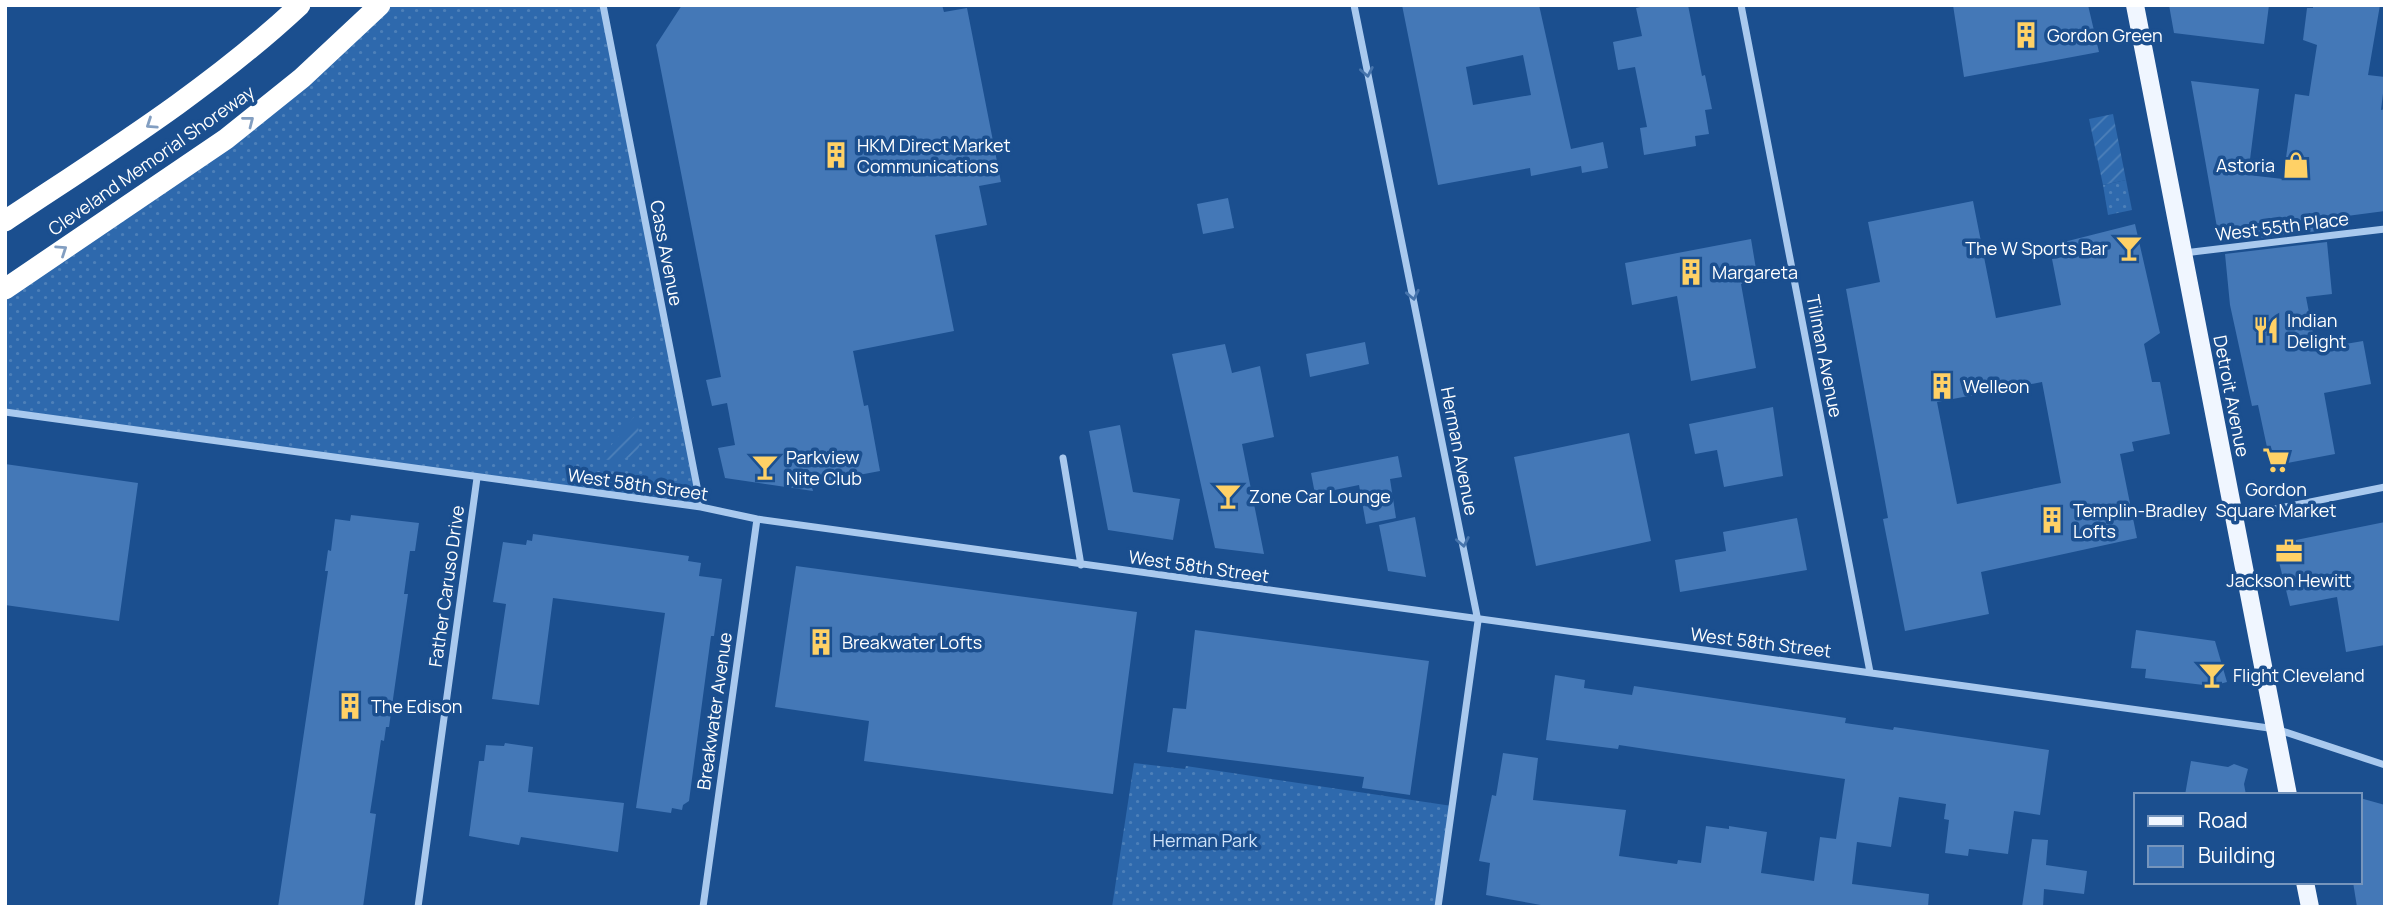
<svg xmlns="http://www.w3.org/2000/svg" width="2390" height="912" font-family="Manrope,sans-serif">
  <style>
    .grass { fill: url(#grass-dots) }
    .garden { fill: url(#garden-furrows) }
    .building { fill: #4478b7; fill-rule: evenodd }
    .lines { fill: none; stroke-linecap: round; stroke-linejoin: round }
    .street { stroke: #a9c9ee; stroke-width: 7 }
    .primary { stroke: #f0f6ff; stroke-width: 18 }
    .highway { stroke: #fff; stroke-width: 21 }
    .oneway { stroke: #4674ac }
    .oneway2 { stroke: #829ec1 }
    .labels { text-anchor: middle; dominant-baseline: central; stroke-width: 7; stroke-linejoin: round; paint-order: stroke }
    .poi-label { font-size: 18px; fill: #fff; stroke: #1b4f8f; text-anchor: start }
    .street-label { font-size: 18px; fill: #fff; stroke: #1b4f8f }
    .park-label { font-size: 18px; fill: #cfe3fa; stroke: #1b4f8f }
  </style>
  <defs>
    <pattern id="grass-dots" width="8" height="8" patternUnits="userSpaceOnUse" patternTransform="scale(1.75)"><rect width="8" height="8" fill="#2e69ad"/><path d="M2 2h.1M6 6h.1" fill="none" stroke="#4d80b9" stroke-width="1.8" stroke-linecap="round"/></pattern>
    <pattern id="garden-furrows" width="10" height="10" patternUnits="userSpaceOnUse" patternTransform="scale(1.75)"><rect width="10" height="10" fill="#2e69ad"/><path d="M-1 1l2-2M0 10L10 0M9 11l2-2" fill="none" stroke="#4d80b9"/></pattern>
  </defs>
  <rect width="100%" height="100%" fill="#1b4f8f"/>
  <path class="grass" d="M 380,5 L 603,5 L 701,507 L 5,412 L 5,289 L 187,167 Z
    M 2126,180 L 2132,210 L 2108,215 L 2103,185 Z
    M 1134,763 L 1185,769 L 1186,766 L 1452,806 L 1438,907 L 1112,907 Z"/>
  <path class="garden" d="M 2113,114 L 2126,180 L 2103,185 L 2089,119 Z
    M 634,417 C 649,451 635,464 600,459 Z"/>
  <path class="building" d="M 682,5 L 942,5 L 944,12 L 967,8 L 1001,182 L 979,186 L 987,225 L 935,235 L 954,331 L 853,351 L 864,406 L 868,405 L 880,471 L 811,484 L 813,491 L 725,478 L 718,448 L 735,445 L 727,403 L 712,406 L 706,380 L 721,377 L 656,45 Z
    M 1402,5 L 1539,5 L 1571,149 L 1603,142 L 1608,168 L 1582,173 L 1581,166 L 1531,176 L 1530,168 L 1438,185 ZM 1523,55 L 1531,95 L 1473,105 L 1466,67 Z
    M 1649,5 L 1688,5 L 1702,76 L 1705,75 L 1712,109 L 1705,110 L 1709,134 L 1695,136 L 1696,146 L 1644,155 L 1640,128 L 1647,127 L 1635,67 L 1618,70 L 1613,42 L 1642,36 L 1636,8 Z
    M 1953,5 L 2088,5 L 2099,52 L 1964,77 Z
    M 2169,5 L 2269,5 L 2264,44 L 2174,33 Z
    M 2313,5 L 2380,5 L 2368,75 L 2385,77 L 2381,110 L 2385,109 L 2385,211 L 2324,219 L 2326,230 L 2223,242 L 2222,232 L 2218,233 L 2191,81 L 2259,89 L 2248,175 L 2283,179 L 2295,94 L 2309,96 L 2317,45 L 2303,40 L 2307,8 L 2313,8 Z
    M 1228,198 L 1234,228 L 1203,234 L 1197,204 Z
    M 1973,201 L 1996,318 L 2061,305 L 2052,259 L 2063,257 L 2060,243 L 2135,224 L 2160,333 L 2144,344 L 2152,382 L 2160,382 L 2170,434 L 2132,442 L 2134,451 L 2120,454 L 2137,538 L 1981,572 L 1989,614 L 1905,631 L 1883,519 L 1888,518 L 1846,289 L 1880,282 L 1868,222 ZM 2042,382 L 2061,483 L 1957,504 L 1937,402 Z
    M 1751,239 L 1758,281 L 1741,284 L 1756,368 L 1691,381 L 1677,296 L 1632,305 L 1625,263 Z
    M 2327,242 L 2332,294 L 2306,297 L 2316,349 L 2363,341 L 2371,384 L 2324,393 L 2335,454 L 2271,466 L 2258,405 L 2252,406 L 2230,305 L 2225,254 Z
    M 1365,342 L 1369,364 L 1310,377 L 1306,354 Z
    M 1225,344 L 1232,373 L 1260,366 L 1274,437 L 1242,444 L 1264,554 L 1215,548 L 1172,354 Z
    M 1773,407 L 1783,476 L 1724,487 L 1717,450 L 1695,454 L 1689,424 Z
    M 1120,425 L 1133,492 L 1180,499 L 1173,540 L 1108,530 L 1089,431 Z
    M 1629,433 L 1651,541 L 1536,566 L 1514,457 Z
    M 1398,456 L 1402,477 L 1390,479 L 1396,518 L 1366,524 L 1359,485 L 1315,494 L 1311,473 Z
    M 5,464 L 138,483 L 119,621 L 5,605 Z
    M 351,515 L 419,523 L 415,551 L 410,551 L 404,594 L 408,594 L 389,727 L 386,727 L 384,741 L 381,740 L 375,781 L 370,813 L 376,814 L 363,907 L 278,907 L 328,571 L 325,571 L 328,550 L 331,551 L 335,519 L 350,521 Z
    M 1415,517 L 1426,577 L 1388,571 L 1379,525 Z
    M 1797,518 L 1807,570 L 1680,592 L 1675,560 L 1726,551 L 1723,532 Z
    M 2385,522 L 2385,645 L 2346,652 L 2337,597 L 2290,606 L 2277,554 L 2286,542 Z
    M 533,534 L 689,556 L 688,561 L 701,563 L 699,576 L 722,579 L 714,636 L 711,636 L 689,801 L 683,805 L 682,810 L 672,808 L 671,813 L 636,808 L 665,613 L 553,598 L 539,705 L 492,699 L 506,604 L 493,602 L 503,542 L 526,545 L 527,540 L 532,541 Z
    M 796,566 L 1137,612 L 1113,794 L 864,761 L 869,721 L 775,707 Z
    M 1195,630 L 1429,661 L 1410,795 L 1362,788 L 1364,777 L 1167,752 L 1173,708 L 1186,709 Z
    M 2136,630 L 2215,641 L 2227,682 L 2212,686 L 2145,678 L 2146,669 L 2131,668 Z
    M 1555,675 L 1585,680 L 1584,688 L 1632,695 L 1634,686 L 1846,718 L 1845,723 L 1893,730 L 1894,727 L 2049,750 L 2040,815 L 2014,811 L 2008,854 L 1969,849 L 1968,856 L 1945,853 L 1949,820 L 1944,819 L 1946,804 L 1899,797 L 1891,847 L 1857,842 L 1852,884 L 1929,894 L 1928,907 L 1552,907 L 1486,895 L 1490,863 L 1479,861 L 1492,795 L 1496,796 L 1503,753 L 1538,758 L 1533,800 L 1626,810 L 1619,856 L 1677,864 L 1678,860 L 1701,863 L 1706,826 L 1729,829 L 1729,826 L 1767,832 L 1761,873 L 1814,881 L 1820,837 L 1836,839 L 1845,779 L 1619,745 L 1618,749 L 1546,740 Z
    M 505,743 L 533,747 L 528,792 L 624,803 L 618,852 L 521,837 L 519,845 L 469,836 L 479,761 L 484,761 L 486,745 L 504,746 Z
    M 2191,761 L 2228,767 L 2234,764 L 2248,769 L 2244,784 L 2246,795 L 2185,795 Z
    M 2360,798 L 2385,805 L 2385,907 L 2357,907 L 2353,882 L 2360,882 Z
    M 2032,839 L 2048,840 L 2046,865 L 2087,871 L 2084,894 L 2044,889 L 2043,907 L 2022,907 Z"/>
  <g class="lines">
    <path class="street" d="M 603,5 L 701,507
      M 1354,5 L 1478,621 L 1438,907
      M 1741,5 L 1870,672
      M 2184,253 L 2385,229
      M 5,412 L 701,507 L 757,519 L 2276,729 L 2385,765
      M 1063,458 L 1081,565
      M 2235,517 L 2385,487
      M 418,907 L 477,478
      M 703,907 L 757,519"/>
    <path class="primary" d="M 2135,5 L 2288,795
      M 2305,882 L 2310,907"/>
    <path class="highway" d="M 5,221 C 107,153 210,89 300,5
      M 5,289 L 226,139 L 302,78 L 380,5"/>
  </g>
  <defs><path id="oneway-chevron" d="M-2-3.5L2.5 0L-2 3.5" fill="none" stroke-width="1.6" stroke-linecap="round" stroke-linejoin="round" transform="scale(1.75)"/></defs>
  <g class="oneway">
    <use href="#oneway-chevron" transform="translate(1367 72) rotate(79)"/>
    <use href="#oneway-chevron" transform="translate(1413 295) rotate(78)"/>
    <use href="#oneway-chevron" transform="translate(1463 542) rotate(79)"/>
  </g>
  <g class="oneway2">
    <use href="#oneway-chevron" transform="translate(249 121) rotate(-38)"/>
    <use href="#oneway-chevron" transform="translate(151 124) rotate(146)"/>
    <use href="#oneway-chevron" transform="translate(62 250) rotate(-34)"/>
  </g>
  <defs>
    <symbol id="building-bare" viewBox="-9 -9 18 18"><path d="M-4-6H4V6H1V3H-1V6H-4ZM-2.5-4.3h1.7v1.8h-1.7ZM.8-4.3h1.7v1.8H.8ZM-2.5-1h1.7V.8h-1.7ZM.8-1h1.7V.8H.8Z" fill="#ffd166" stroke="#1b4f8f" stroke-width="2.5" paint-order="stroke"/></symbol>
    <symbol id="shop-bare" viewBox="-9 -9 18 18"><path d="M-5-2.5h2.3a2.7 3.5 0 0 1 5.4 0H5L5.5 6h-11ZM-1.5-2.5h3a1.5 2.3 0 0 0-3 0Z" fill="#ffd166" stroke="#1b4f8f" stroke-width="2.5" paint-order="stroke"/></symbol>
    <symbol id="bar-bare" viewBox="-9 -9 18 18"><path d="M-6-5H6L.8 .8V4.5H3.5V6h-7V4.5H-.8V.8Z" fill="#ffd166" stroke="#1b4f8f" stroke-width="2.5" paint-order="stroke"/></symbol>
    <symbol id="restaurant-bare" viewBox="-9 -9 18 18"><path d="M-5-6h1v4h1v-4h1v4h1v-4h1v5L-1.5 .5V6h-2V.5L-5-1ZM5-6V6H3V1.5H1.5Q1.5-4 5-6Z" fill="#ffd166" stroke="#1b4f8f" stroke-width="2.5" paint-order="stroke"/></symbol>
    <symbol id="supermarket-bare" viewBox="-9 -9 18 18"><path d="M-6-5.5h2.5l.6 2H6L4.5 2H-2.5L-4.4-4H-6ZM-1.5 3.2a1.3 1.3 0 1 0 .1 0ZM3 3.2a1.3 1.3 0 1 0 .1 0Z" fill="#ffd166" stroke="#1b4f8f" stroke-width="2.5" paint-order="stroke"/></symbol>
    <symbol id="office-bare" viewBox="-9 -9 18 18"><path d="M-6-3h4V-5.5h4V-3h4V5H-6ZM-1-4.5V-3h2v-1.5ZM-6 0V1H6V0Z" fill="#ffd166" stroke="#1b4f8f" stroke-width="2.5" paint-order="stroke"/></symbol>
  </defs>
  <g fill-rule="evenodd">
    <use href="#building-bare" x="2007" y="16" width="38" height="38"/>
    <use href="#building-bare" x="817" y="136" width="38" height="38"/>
    <use href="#shop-bare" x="2277" y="146" width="38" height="38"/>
    <use href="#bar-bare" x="2110" y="229" width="38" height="38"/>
    <use href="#building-bare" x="1672" y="253" width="38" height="38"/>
    <use href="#restaurant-bare" x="2247" y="311" width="38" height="38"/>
    <use href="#building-bare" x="1923" y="367" width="38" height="38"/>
    <use href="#supermarket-bare" x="2257" y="441" width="38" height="38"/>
    <use href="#bar-bare" x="746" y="448" width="38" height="38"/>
    <use href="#bar-bare" x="1209" y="477" width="38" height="38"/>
    <use href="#building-bare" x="2033" y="501" width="38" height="38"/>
    <use href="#office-bare" x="2270" y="532" width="38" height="38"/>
    <use href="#building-bare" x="802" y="623" width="38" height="38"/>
    <use href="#bar-bare" x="2193" y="656" width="38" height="38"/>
    <use href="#building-bare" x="331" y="687" width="38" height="38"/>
  </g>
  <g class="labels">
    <g class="poi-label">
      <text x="2047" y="35">Gordon Green</text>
      <text x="857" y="145">HKM Direct Market<tspan x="857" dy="21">Communications</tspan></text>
      <text x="2275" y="165" text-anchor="end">Astoria</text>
      <text x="2108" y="248" text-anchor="end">The W Sports Bar</text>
      <text x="1712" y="272">Margareta</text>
      <text x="2287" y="320">Indian<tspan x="2287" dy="21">Delight</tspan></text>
      <text x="1963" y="386">Welleon</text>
      <text x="786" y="457">Parkview<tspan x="786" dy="21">Nite Club</tspan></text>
      <text x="2276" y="489" text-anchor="middle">Gordon<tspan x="2276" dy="21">Square Market</tspan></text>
      <text x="1249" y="496">Zone Car Lounge</text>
      <text x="2073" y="510">Templin-Bradley<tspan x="2073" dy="21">Lofts</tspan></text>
      <text x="2289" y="580" text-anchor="middle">Jackson Hewitt</text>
      <text x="842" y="642">Breakwater Lofts</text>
      <text x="2233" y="675">Flight Cleveland</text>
      <text x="371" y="706">The Edison</text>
    </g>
    <g class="street-label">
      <text transform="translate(151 160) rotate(-35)">Cleveland Memorial Shoreway</text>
      <text transform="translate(2282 226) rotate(-7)">West 55th Place</text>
      <text transform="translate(667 253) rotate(79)">Cass Avenue</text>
      <text transform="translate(1825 356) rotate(79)">Tillman Avenue</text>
      <text transform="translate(2232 396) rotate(79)">Detroit Avenue</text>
      <text transform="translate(1460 451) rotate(79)">Herman Avenue</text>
      <text transform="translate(638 484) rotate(8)">West 58th Street</text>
      <text transform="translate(1199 566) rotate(8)">West 58th Street</text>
      <text transform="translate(446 586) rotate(-82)">Father Caruso Drive</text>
      <text transform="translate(1761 642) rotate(7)">West 58th Street</text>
      <text transform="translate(714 711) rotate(-82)">Breakwater Avenue</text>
    </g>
    <g class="park-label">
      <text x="1205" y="840">Herman Park</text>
    </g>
  </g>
  <rect width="2390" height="912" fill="none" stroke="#ffffff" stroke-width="14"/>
  <rect x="2134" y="793" width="228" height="91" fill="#1b4f8f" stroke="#7695bc" stroke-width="2"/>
  <rect x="2148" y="816" width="35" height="10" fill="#f0f6ff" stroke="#7695bc" stroke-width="2"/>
  <text x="2198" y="828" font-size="21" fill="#ffffff">Road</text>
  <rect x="2148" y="846" width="35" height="21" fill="#4478b7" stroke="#7695bc" stroke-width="2"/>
  <text x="2198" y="863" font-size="21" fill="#ffffff">Building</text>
</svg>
